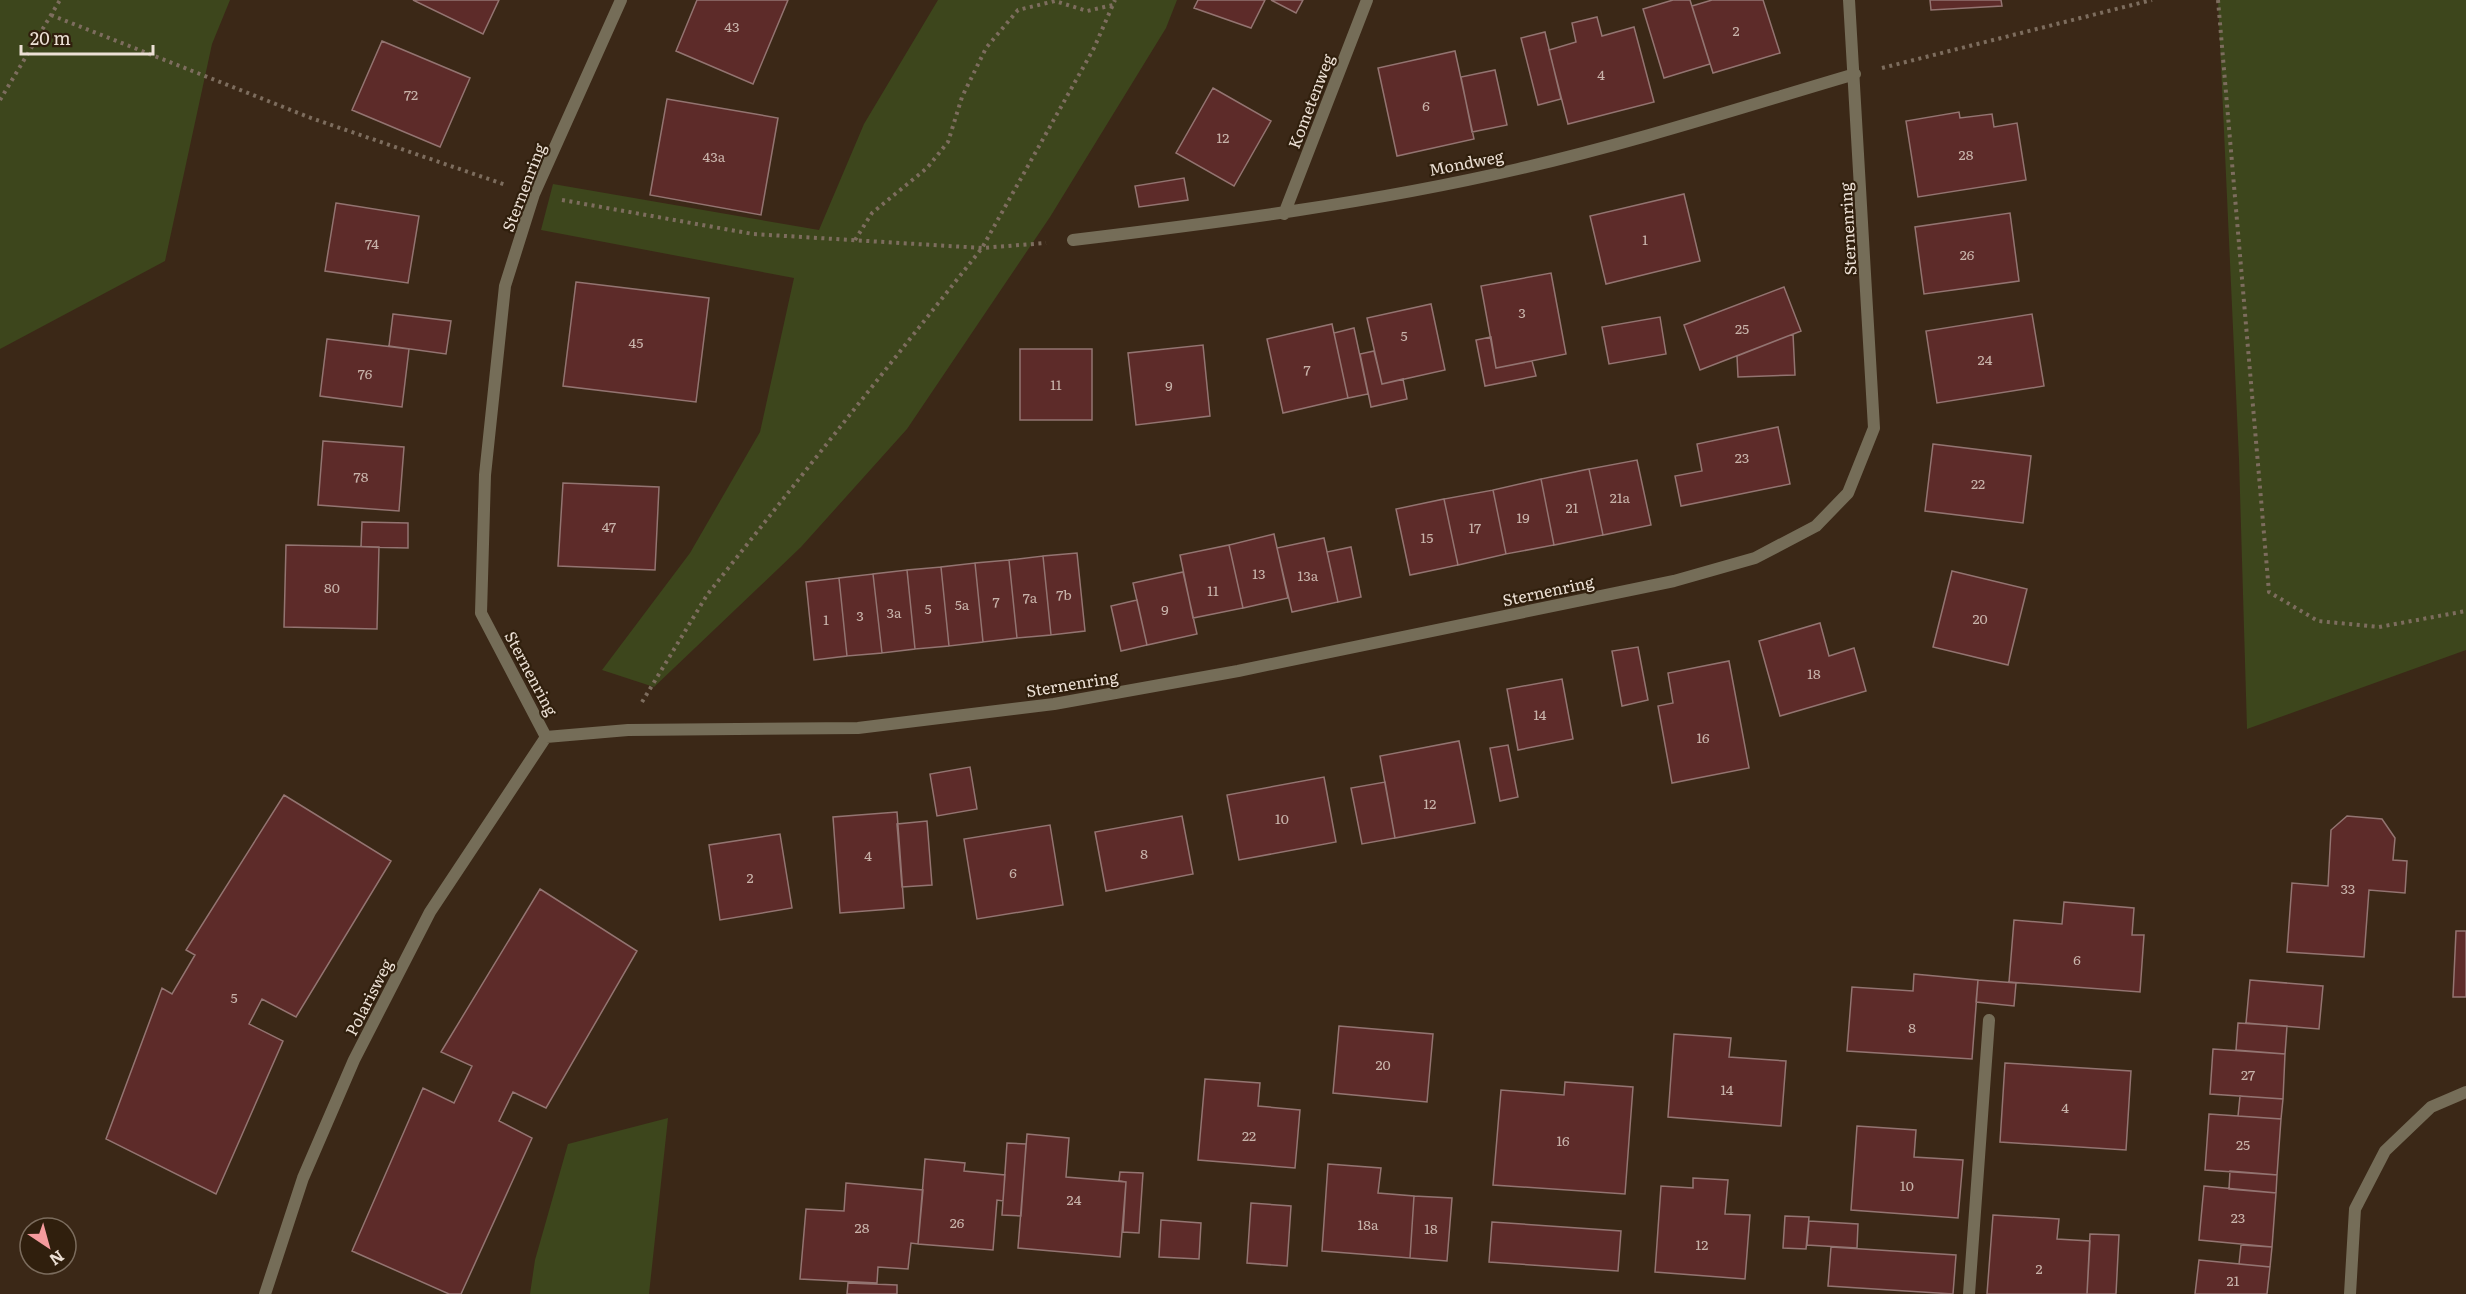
<svg xmlns="http://www.w3.org/2000/svg" width="2466" height="1294" font-family="Literata,serif">
  <style>
    .green { fill: #3d461c }
    .building { fill: #5d2b29; stroke: #937471; stroke-width: 1.5 }
    .lines { fill: none; stroke-linecap: round; stroke-linejoin: round }
    .path { stroke: #7d6d5e; stroke-width: 4; stroke-dasharray: 3 4.5; stroke-linecap: butt }
    .service { stroke: #756d58; stroke-width: 12 }
    .minor { stroke: #756d58; stroke-width: 12 }
    .labels { text-anchor: middle; dominant-baseline: central; stroke-width: 4.5; stroke-linejoin: round; paint-order: stroke }
    .number-label { font-size: 14px; fill: #c8b3aa }
    .street-label { font-size: 16px; fill: #ece0d5; stroke: #301f0d }
  </style>
  <rect width="100%" height="100%" fill="#3b2817"/>
  <path class="green" d="M 0,0 L 230,0 L 212,44 L 165,261 L 0,349 Z
    M 938,0 L 1177,0 L 1166,28 L 1050,217 L 907,429 L 801,547 L 654,687 L 602,670 L 690,553 L 760,432 L 794,278 L 541,230 L 553,184 L 819,230 L 864,124 Z
    M 2218,0 L 2466,0 L 2466,650 L 2247,729 L 2239,459 Z
    M 668,1118 L 649,1294 L 530,1294 L 535,1260 L 568,1144 Z"/>
  <path class="building" d="M 413,0 L 499,0 L 483,34 Z
    M 697,0 L 788,0 L 753,84 L 676,51 Z
    M 1198,0 L 1265,0 L 1251,28 L 1194,8 Z
    M 1271,0 L 1303,0 L 1296,13 Z
    M 1673,0 L 1690,0 L 1710,64 L 1664,78 L 1643,9 Z
    M 1712,0 L 1763,0 L 1780,53 L 1713,73 L 1692,6 Z
    M 1930,0 L 2001,0 L 2002,6 L 1931,10 Z
    M 1597,17 L 1602,36 L 1634,27 L 1654,102 L 1568,124 L 1549,50 L 1576,42 L 1572,23 Z
    M 1545,32 L 1561,99 L 1538,105 L 1521,38 Z
    M 382,41 L 470,78 L 440,147 L 352,110 Z
    M 1455,51 L 1474,139 L 1397,156 L 1378,68 Z
    M 1495,70 L 1507,125 L 1472,132 L 1461,77 Z
    M 1213,88 L 1271,121 L 1234,186 L 1176,153 Z
    M 667,99 L 778,118 L 761,215 L 650,195 Z
    M 1959,112 L 1960,118 L 1992,114 L 1994,127 L 2017,123 L 2026,180 L 1918,197 L 1906,121 Z
    M 1184,178 L 1188,200 L 1139,207 L 1135,186 Z
    M 1684,194 L 1700,261 L 1606,284 L 1590,216 Z
    M 336,203 L 419,216 L 408,283 L 325,271 Z
    M 2010,213 L 2019,281 L 1924,294 L 1915,227 Z
    M 1551,273 L 1566,354 L 1496,368 L 1481,286 Z
    M 576,282 L 709,298 L 696,402 L 563,386 Z
    M 1784,287 L 1801,331 L 1700,370 L 1684,325 Z
    M 1431,304 L 1445,370 L 1382,384 L 1367,318 Z
    M 393,314 L 451,321 L 446,354 L 389,346 Z
    M 2032,314 L 2044,386 L 1937,403 L 1926,331 Z
    M 1660,317 L 1666,354 L 1609,364 L 1602,327 Z
    M 1332,324 L 1348,398 L 1283,413 L 1267,339 Z
    M 1354,328 L 1368,394 L 1348,398 L 1334,333 Z
    M 1793,334 L 1795,375 L 1738,377 L 1737,356 Z
    M 1491,337 L 1496,368 L 1532,361 L 1536,376 L 1485,386 L 1476,340 Z
    M 327,339 L 409,349 L 402,407 L 320,396 Z
    M 1203,345 L 1210,416 L 1136,425 L 1128,353 Z
    M 1020,349 L 1092,349 L 1092,420 L 1020,420 Z
    M 1374,351 L 1382,384 L 1403,379 L 1407,399 L 1371,407 L 1360,354 Z
    M 1778,427 L 1790,484 L 1681,506 L 1675,476 L 1702,471 L 1697,444 Z
    M 323,441 L 404,447 L 399,511 L 318,505 Z
    M 1933,444 L 2031,456 L 2023,523 L 1925,511 Z
    M 1637,460 L 1651,525 L 1603,535 L 1589,469 Z
    M 1589,469 L 1603,535 L 1554,545 L 1541,479 Z
    M 1541,479 L 1554,545 L 1506,554 L 1493,490 Z
    M 563,483 L 659,487 L 655,570 L 558,566 Z
    M 1493,490 L 1506,554 L 1458,565 L 1444,499 Z
    M 1444,499 L 1458,565 L 1410,575 L 1396,509 Z
    M 362,522 L 408,523 L 408,548 L 361,547 Z
    M 1274,534 L 1288,598 L 1243,608 L 1229,545 Z
    M 1324,538 L 1338,602 L 1292,612 L 1277,548 Z
    M 286,545 L 379,547 L 377,629 L 284,627 Z
    M 1229,545 L 1243,608 L 1193,618 L 1180,555 Z
    M 1351,547 L 1361,597 L 1338,602 L 1327,552 Z
    M 1077,553 L 1085,631 L 1051,635 L 1043,556 Z
    M 1043,556 L 1051,635 L 1017,638 L 1009,560 Z
    M 1009,560 L 1017,638 L 983,642 L 975,563 Z
    M 975,563 L 983,642 L 949,646 L 941,567 Z
    M 941,567 L 949,646 L 915,649 L 907,570 Z
    M 907,570 L 915,649 L 882,653 L 873,574 Z
    M 1952,571 L 2027,589 L 2008,665 L 1933,647 Z
    M 1183,572 L 1197,634 L 1147,645 L 1133,583 Z
    M 873,574 L 882,653 L 847,656 L 839,578 Z
    M 839,578 L 847,656 L 814,660 L 806,582 Z
    M 1137,600 L 1147,645 L 1121,651 L 1111,606 Z
    M 1820,623 L 1829,656 L 1854,648 L 1866,691 L 1780,716 L 1759,641 Z
    M 1638,647 L 1648,700 L 1622,706 L 1612,651 Z
    M 1729,661 L 1749,768 L 1672,783 L 1658,706 L 1673,703 L 1668,673 Z
    M 1562,679 L 1573,739 L 1518,750 L 1507,689 Z
    M 1459,741 L 1475,823 L 1395,838 L 1380,756 Z
    M 1508,745 L 1518,797 L 1500,801 L 1490,748 Z
    M 970,767 L 977,809 L 937,816 L 930,774 Z
    M 1324,777 L 1336,842 L 1239,860 L 1227,795 Z
    M 1385,782 L 1395,838 L 1362,844 L 1351,788 Z
    M 284,795 L 391,861 L 296,1017 L 262,999 L 249,1024 L 283,1041 L 216,1194 L 106,1139 L 162,988 L 172,994 L 195,955 L 186,950 Z
    M 897,812 L 904,908 L 840,913 L 833,817 Z
    M 1182,816 L 1193,874 L 1106,891 L 1095,832 Z
    M 2347,816 L 2382,819 L 2395,838 L 2393,860 L 2407,861 L 2405,893 L 2369,890 L 2364,957 L 2287,952 L 2292,883 L 2328,886 L 2331,830 Z
    M 927,821 L 932,885 L 902,887 L 897,824 Z
    M 1050,825 L 1063,905 L 977,919 L 964,839 Z
    M 780,834 L 792,908 L 720,920 L 709,845 Z
    M 540,889 L 637,951 L 546,1108 L 513,1092 L 499,1121 L 532,1138 L 461,1294 L 449,1294 L 352,1251 L 423,1088 L 454,1103 L 472,1066 L 441,1052 Z
    M 2064,902 L 2134,908 L 2132,935 L 2144,935 L 2140,992 L 2009,982 L 2014,920 L 2062,924 Z
    M 2456,931 L 2466,931 L 2466,997 L 2453,997 Z
    M 1914,974 L 1978,980 L 1972,1059 L 1847,1051 L 1852,987 L 1913,991 Z
    M 1978,980 L 2016,983 L 2014,1006 L 1976,1002 Z
    M 2250,980 L 2323,986 L 2319,1029 L 2246,1023 Z
    M 2238,1023 L 2287,1026 L 2285,1054 L 2236,1050 Z
    M 1339,1026 L 1433,1034 L 1427,1102 L 1333,1093 Z
    M 1674,1034 L 1731,1038 L 1729,1057 L 1786,1061 L 1781,1126 L 1668,1117 Z
    M 2213,1049 L 2285,1054 L 2283,1099 L 2210,1094 Z
    M 2005,1063 L 2131,1071 L 2126,1150 L 2000,1142 Z
    M 1205,1079 L 1260,1083 L 1258,1106 L 1300,1110 L 1295,1168 L 1198,1160 Z
    M 1565,1082 L 1633,1087 L 1625,1194 L 1493,1185 L 1501,1090 L 1564,1095 Z
    M 2240,1096 L 2283,1099 L 2281,1119 L 2238,1116 Z
    M 2209,1114 L 2281,1119 L 2277,1175 L 2205,1170 Z
    M 1857,1126 L 1916,1130 L 1914,1157 L 1963,1160 L 1958,1218 L 1851,1210 Z
    M 1027,1134 L 1069,1138 L 1066,1177 L 1126,1182 L 1120,1257 L 1018,1248 Z
    M 1007,1143 L 1026,1144 L 1021,1216 L 1002,1215 Z
    M 925,1159 L 965,1163 L 964,1171 L 1005,1175 L 1003,1201 L 997,1200 L 993,1250 L 918,1244 Z
    M 1328,1164 L 1381,1168 L 1378,1193 L 1414,1196 L 1410,1258 L 1322,1251 Z
    M 2230,1171 L 2277,1175 L 2276,1193 L 2229,1189 Z
    M 1120,1172 L 1143,1173 L 1139,1233 L 1123,1232 L 1126,1182 L 1119,1181 Z
    M 1693,1178 L 1728,1180 L 1725,1214 L 1750,1215 L 1745,1279 L 1655,1272 L 1661,1186 L 1693,1188 Z
    M 846,1183 L 923,1190 L 918,1244 L 911,1243 L 908,1269 L 878,1267 L 877,1283 L 800,1279 L 806,1209 L 844,1211 Z
    M 2204,1186 L 2276,1193 L 2272,1247 L 2199,1240 Z
    M 1414,1196 L 1452,1198 L 1447,1261 L 1410,1258 Z
    M 1251,1203 L 1291,1206 L 1287,1266 L 1247,1263 Z
    M 1993,1215 L 2059,1219 L 2057,1239 L 2090,1241 L 2087,1294 L 1987,1294 Z
    M 1785,1216 L 1809,1217 L 1806,1249 L 1783,1248 Z
    M 1161,1220 L 1201,1223 L 1199,1259 L 1159,1257 Z
    M 1809,1221 L 1858,1224 L 1857,1248 L 1807,1245 Z
    M 1492,1222 L 1621,1231 L 1618,1271 L 1489,1262 Z
    M 2090,1234 L 2119,1235 L 2116,1294 L 2087,1294 Z
    M 2241,1245 L 2272,1247 L 2270,1267 L 2239,1264 Z
    M 1831,1247 L 1956,1255 L 1953,1294 L 1828,1286 Z
    M 2199,1260 L 2270,1267 L 2267,1294 L 2195,1294 Z
    M 848,1283 L 897,1285 L 897,1294 L 847,1294 Z"/>
  <g class="lines">
    <path class="path" d="M 2218,0 L 2269,592 L 2318,621 L 2379,627 L 2466,611
      M 51,15 L 311,118 L 506,185
      M 1882,68 L 2152,0
      M 0,100 L 60,0
      M 562,200 L 753,234 L 982,248 L 1046,243
      M 855,240 L 872,213 L 927,168 L 948,142 L 962,97 L 986,48 L 1018,10 L 1055,1 L 1087,11 L 1113,5
      M 642,702 L 707,595 L 982,248 L 1094,48 L 1115,0"/>
    <path class="service" d="M 1969,1294 L 1989,1020"/>
    <path class="minor" d="M 1284,214 L 1367,0
      M 1073,240 C 1222,222 1371,203 1518,169 C 1632,143 1743,107 1855,74
      M 546,737 L 628,730 L 858,728 L 1054,704 L 1238,671 L 1674,581 L 1755,558 L 1816,526 L 1848,493 L 1874,428 L 1849,0
      M 546,737 L 481,613 L 485,475 L 505,286 L 534,194 L 621,0
      M 265,1294 L 303,1178 L 354,1060 L 430,912 L 546,737
      M 2350,1294 L 2355,1209 L 2385,1151 L 2431,1107 L 2466,1092"/>
  </g>
  <g class="labels">
    <g class="number-label">
      <text x="732" y="26">43</text>
      <text x="1736" y="30">2</text>
      <text x="1601" y="74">4</text>
      <text x="411" y="94">72</text>
      <text x="1426" y="105">6</text>
      <text x="1223" y="137">12</text>
      <text x="1966" y="154">28</text>
      <text x="714" y="156">43a</text>
      <text x="1645" y="239">1</text>
      <text x="372" y="243">74</text>
      <text x="1967" y="254">26</text>
      <text x="1522" y="312">3</text>
      <text x="1742" y="328">25</text>
      <text x="1404" y="335">5</text>
      <text x="636" y="342">45</text>
      <text x="1985" y="359">24</text>
      <text x="1307" y="369">7</text>
      <text x="365" y="373">76</text>
      <text x="1056" y="384">11</text>
      <text x="1169" y="385">9</text>
      <text x="1742" y="457">23</text>
      <text x="361" y="476">78</text>
      <text x="1978" y="483">22</text>
      <text x="1620" y="497">21a</text>
      <text x="1572" y="507">21</text>
      <text x="1523" y="517">19</text>
      <text x="609" y="526">47</text>
      <text x="1475" y="527">17</text>
      <text x="1427" y="537">15</text>
      <text x="1259" y="573">13</text>
      <text x="1308" y="575">13a</text>
      <text x="332" y="587">80</text>
      <text x="1213" y="590">11</text>
      <text x="1064" y="594">7b</text>
      <text x="1030" y="597">7a</text>
      <text x="996" y="601">7</text>
      <text x="962" y="604">5a</text>
      <text x="928" y="608">5</text>
      <text x="1165" y="609">9</text>
      <text x="894" y="612">3a</text>
      <text x="860" y="615">3</text>
      <text x="1980" y="618">20</text>
      <text x="826" y="619">1</text>
      <text x="1814" y="673">18</text>
      <text x="1540" y="714">14</text>
      <text x="1703" y="737">16</text>
      <text x="1430" y="803">12</text>
      <text x="1282" y="818">10</text>
      <text x="1144" y="853">8</text>
      <text x="868" y="855">4</text>
      <text x="1013" y="872">6</text>
      <text x="750" y="877">2</text>
      <text x="2348" y="888">33</text>
      <text x="2077" y="959">6</text>
      <text x="234" y="997">5</text>
      <text x="1912" y="1027">8</text>
      <text x="1383" y="1064">20</text>
      <text x="2248" y="1074">27</text>
      <text x="1727" y="1089">14</text>
      <text x="2065" y="1107">4</text>
      <text x="1249" y="1135">22</text>
      <text x="1563" y="1140">16</text>
      <text x="2243" y="1144">25</text>
      <text x="1907" y="1185">10</text>
      <text x="1074" y="1199">24</text>
      <text x="2238" y="1217">23</text>
      <text x="957" y="1222">26</text>
      <text x="1368" y="1224">18a</text>
      <text x="862" y="1227">28</text>
      <text x="1431" y="1228">18</text>
      <text x="1702" y="1244">12</text>
      <text x="2039" y="1268">2</text>
      <text x="2233" y="1280">21</text>
    </g>
    <g class="street-label">
      <text transform="translate(1310 101) rotate(-69)">Kometenweg</text>
      <text transform="translate(1466 162) rotate(-11)">Mondweg</text>
      <text transform="translate(523 187) rotate(-69)">Sternenring</text>
      <text transform="translate(1847 229) rotate(-93)">Sternenring</text>
      <text transform="translate(1548 590) rotate(-12)">Sternenring</text>
      <text transform="translate(532 673) rotate(62)">Sternenring</text>
      <text transform="translate(1072 683) rotate(-9)">Sternenring</text>
      <text transform="translate(368 997) rotate(-63)">Polarisweg</text>
    </g>
  </g>
  <g transform="translate(48 1246) rotate(144)"><circle r="28" fill="#301f0d" stroke="#7b6c5d" stroke-width="1.5"/>
  <path d="M0-4.5L10 22L0 15L-10 22Z" fill="#f59b9d"/>
  <text y="-9" font-size="16" font-weight="bold" text-anchor="middle" fill="#ece0d5">N</text>
  </g>
  <path d="M21 45v9h132v-9" fill="none" stroke="#ece0d5" stroke-width="3"/>
  <text x="30" y="45" font-size="18" fill="#ece0d5" stroke="#301f0d" stroke-width="4.5" paint-order="stroke">20 m</text>
</svg>
